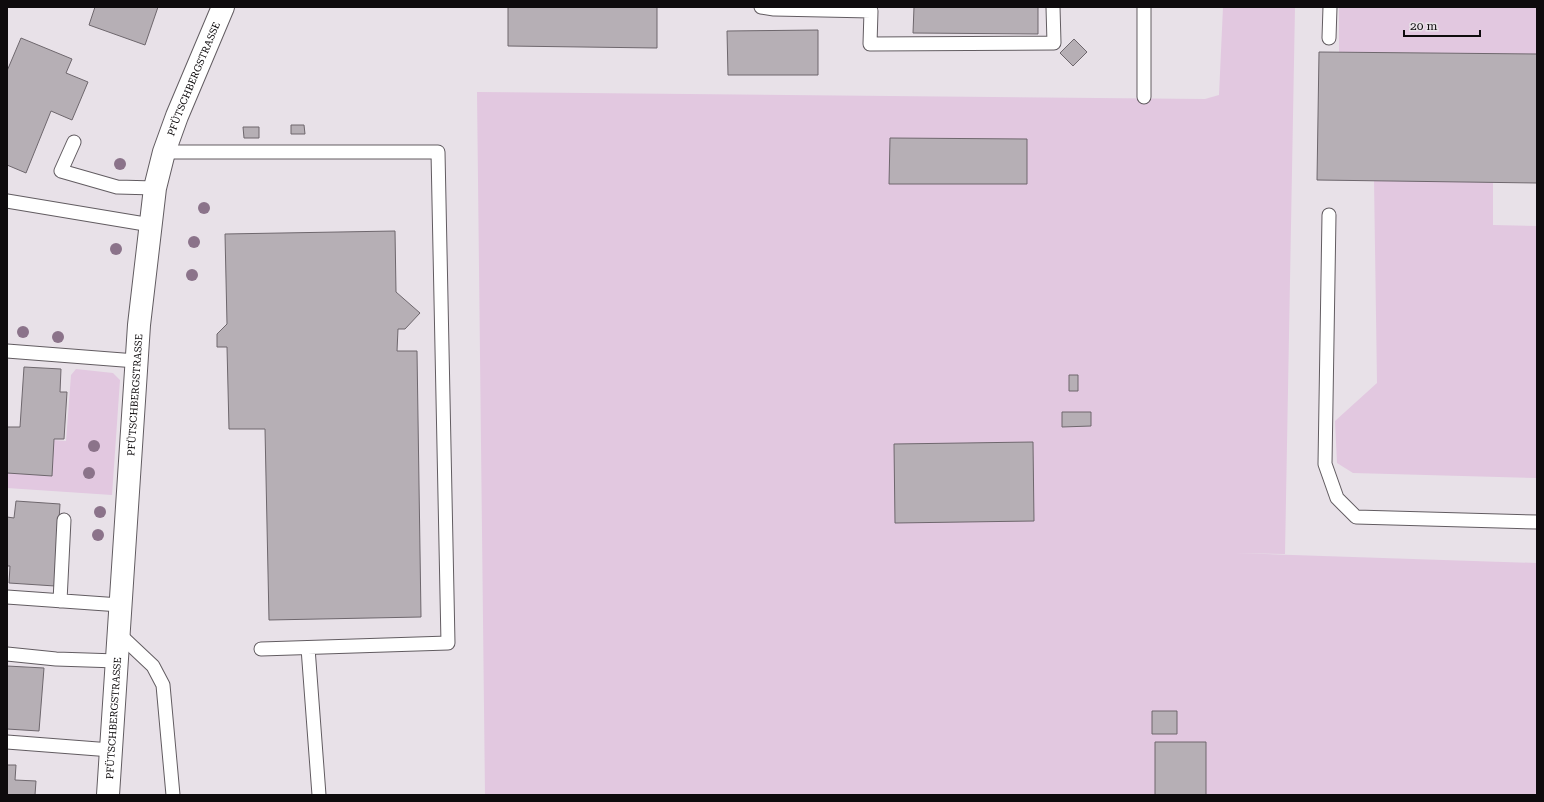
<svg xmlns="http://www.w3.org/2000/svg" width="1544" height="802" font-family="'Roboto Serif',serif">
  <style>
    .green { fill: #e2c8e0 }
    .building { fill: #b6afb5; stroke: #6e676d }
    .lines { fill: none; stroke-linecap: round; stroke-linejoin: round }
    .service-casing { stroke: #625c61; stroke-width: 15 }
    .minor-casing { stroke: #625c61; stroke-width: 24 }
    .service { stroke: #fff; stroke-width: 13 }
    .minor { stroke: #fff; stroke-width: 22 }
    .tree { fill: #8b738a }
    .labels { text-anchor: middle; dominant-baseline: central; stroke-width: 3; stroke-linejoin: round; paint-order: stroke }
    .street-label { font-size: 10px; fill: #0e0b0d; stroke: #e8e1e8 }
  </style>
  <rect width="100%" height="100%" fill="#e8e1e8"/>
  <path class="green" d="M 1223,7 L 1295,7 L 1285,554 L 1234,553 L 1537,563 L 1537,795 L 485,795 L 477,92 L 1205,99 L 1219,95 Z
    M 1339,7 L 1537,7 L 1537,54 L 1339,52 Z
    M 1374,180 L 1493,182 L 1493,225 L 1537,226 L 1537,478 L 1353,473 L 1337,463 L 1335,421 L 1377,383 Z
    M 76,369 L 113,373 L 120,380 L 112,495 L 7,488 L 7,472 L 53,440 L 66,441 L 71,375 Z"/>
  <path class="building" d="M 95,7 L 158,7 L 145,45 L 89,25 Z
    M 508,7 L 657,7 L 657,48 L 508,46 Z
    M 914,7 L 1038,7 L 1038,34 L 913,33 Z
    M 818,30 L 818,75 L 728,75 L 727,31 Z
    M 21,38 L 72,59 L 66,73 L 88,82 L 72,120 L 51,111 L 26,173 L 7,165 L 7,71 Z
    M 1074,39 L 1087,52 L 1073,66 L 1060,53 Z
    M 1319,52 L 1537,54 L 1537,183 L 1317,180 Z
    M 291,125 L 304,125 L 305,134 L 291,134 Z
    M 243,127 L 259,127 L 259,138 L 244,138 Z
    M 890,138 L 1027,139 L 1027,184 L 889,184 Z
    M 395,231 L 396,292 L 420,313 L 405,329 L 398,329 L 397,351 L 417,351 L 421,617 L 269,620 L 265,429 L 229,429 L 227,347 L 217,347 L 217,334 L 227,324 L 225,234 Z
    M 24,367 L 61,369 L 60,392 L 67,392 L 64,439 L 54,439 L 52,476 L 7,473 L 7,427 L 20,427 Z
    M 1069,375 L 1078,375 L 1078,391 L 1069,391 Z
    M 1062,412 L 1091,412 L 1091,426 L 1062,427 Z
    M 1033,442 L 1034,521 L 895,523 L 894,444 Z
    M 16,501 L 60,504 L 55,586 L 9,583 L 10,566 L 7,566 L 7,517 L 14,518 Z
    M 7,666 L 44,668 L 39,731 L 7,729 Z
    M 1152,711 L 1177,711 L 1177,734 L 1152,734 Z
    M 1155,742 L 1206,742 L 1206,795 L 1155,795 Z
    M 7,765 L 16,765 L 15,780 L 36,781 L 35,795 L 7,795 Z"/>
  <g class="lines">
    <defs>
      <path id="service" d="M 761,7 L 774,9 L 871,11 L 870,44 L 1054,43 L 1053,7
        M 1144,7 L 1144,97
        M 1329,38 L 1330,7
        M 74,142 L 61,171 L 117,187 L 155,188
        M 164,152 L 438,152 L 448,643 L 261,649
        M 7,201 L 151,225
        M 1329,215 L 1325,464 L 1337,498 L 1356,517 L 1537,522
        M 7,351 L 136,361
        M 7,597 L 120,605
        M 60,601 L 64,520
        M 119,634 L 153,666 L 163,685 L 173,795
        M 308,648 L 319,795
        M 7,654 L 56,659 L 117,661
        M 7,742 L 111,750"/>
      <g id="minor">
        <path id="s1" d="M 108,795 L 139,325 L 155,188 L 164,152 L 177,116 L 223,7"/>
      </g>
    </defs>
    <use href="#service" class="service-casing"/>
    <use href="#minor" class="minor-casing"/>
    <use href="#service" class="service"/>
    <use href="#minor" class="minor"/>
  </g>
  <g class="tree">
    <circle cx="120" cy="164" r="6"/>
    <circle cx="204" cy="208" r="6"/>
    <circle cx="194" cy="242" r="6"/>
    <circle cx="116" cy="249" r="6"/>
    <circle cx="192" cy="275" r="6"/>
    <circle cx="23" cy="332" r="6"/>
    <circle cx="58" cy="337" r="6"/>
    <circle cx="94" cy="446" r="6"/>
    <circle cx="89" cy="473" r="6"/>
    <circle cx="100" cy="512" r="6"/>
    <circle cx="98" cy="535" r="6"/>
  </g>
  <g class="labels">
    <g class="street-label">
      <text stroke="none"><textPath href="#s1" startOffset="725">PFÜTSCHBERGSTRASSE</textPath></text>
      <text stroke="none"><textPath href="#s1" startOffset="401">PFÜTSCHBERGSTRASSE</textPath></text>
      <text stroke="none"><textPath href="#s1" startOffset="77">PFÜTSCHBERGSTRASSE</textPath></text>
    </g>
  </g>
  <rect width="1544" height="802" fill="none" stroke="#0e0b0d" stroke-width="16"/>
  <path d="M1404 30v6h76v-6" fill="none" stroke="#0e0b0d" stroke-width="2"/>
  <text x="1410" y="30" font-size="12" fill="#0e0b0d" stroke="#e8e1e8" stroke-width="3" paint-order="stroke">20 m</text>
</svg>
